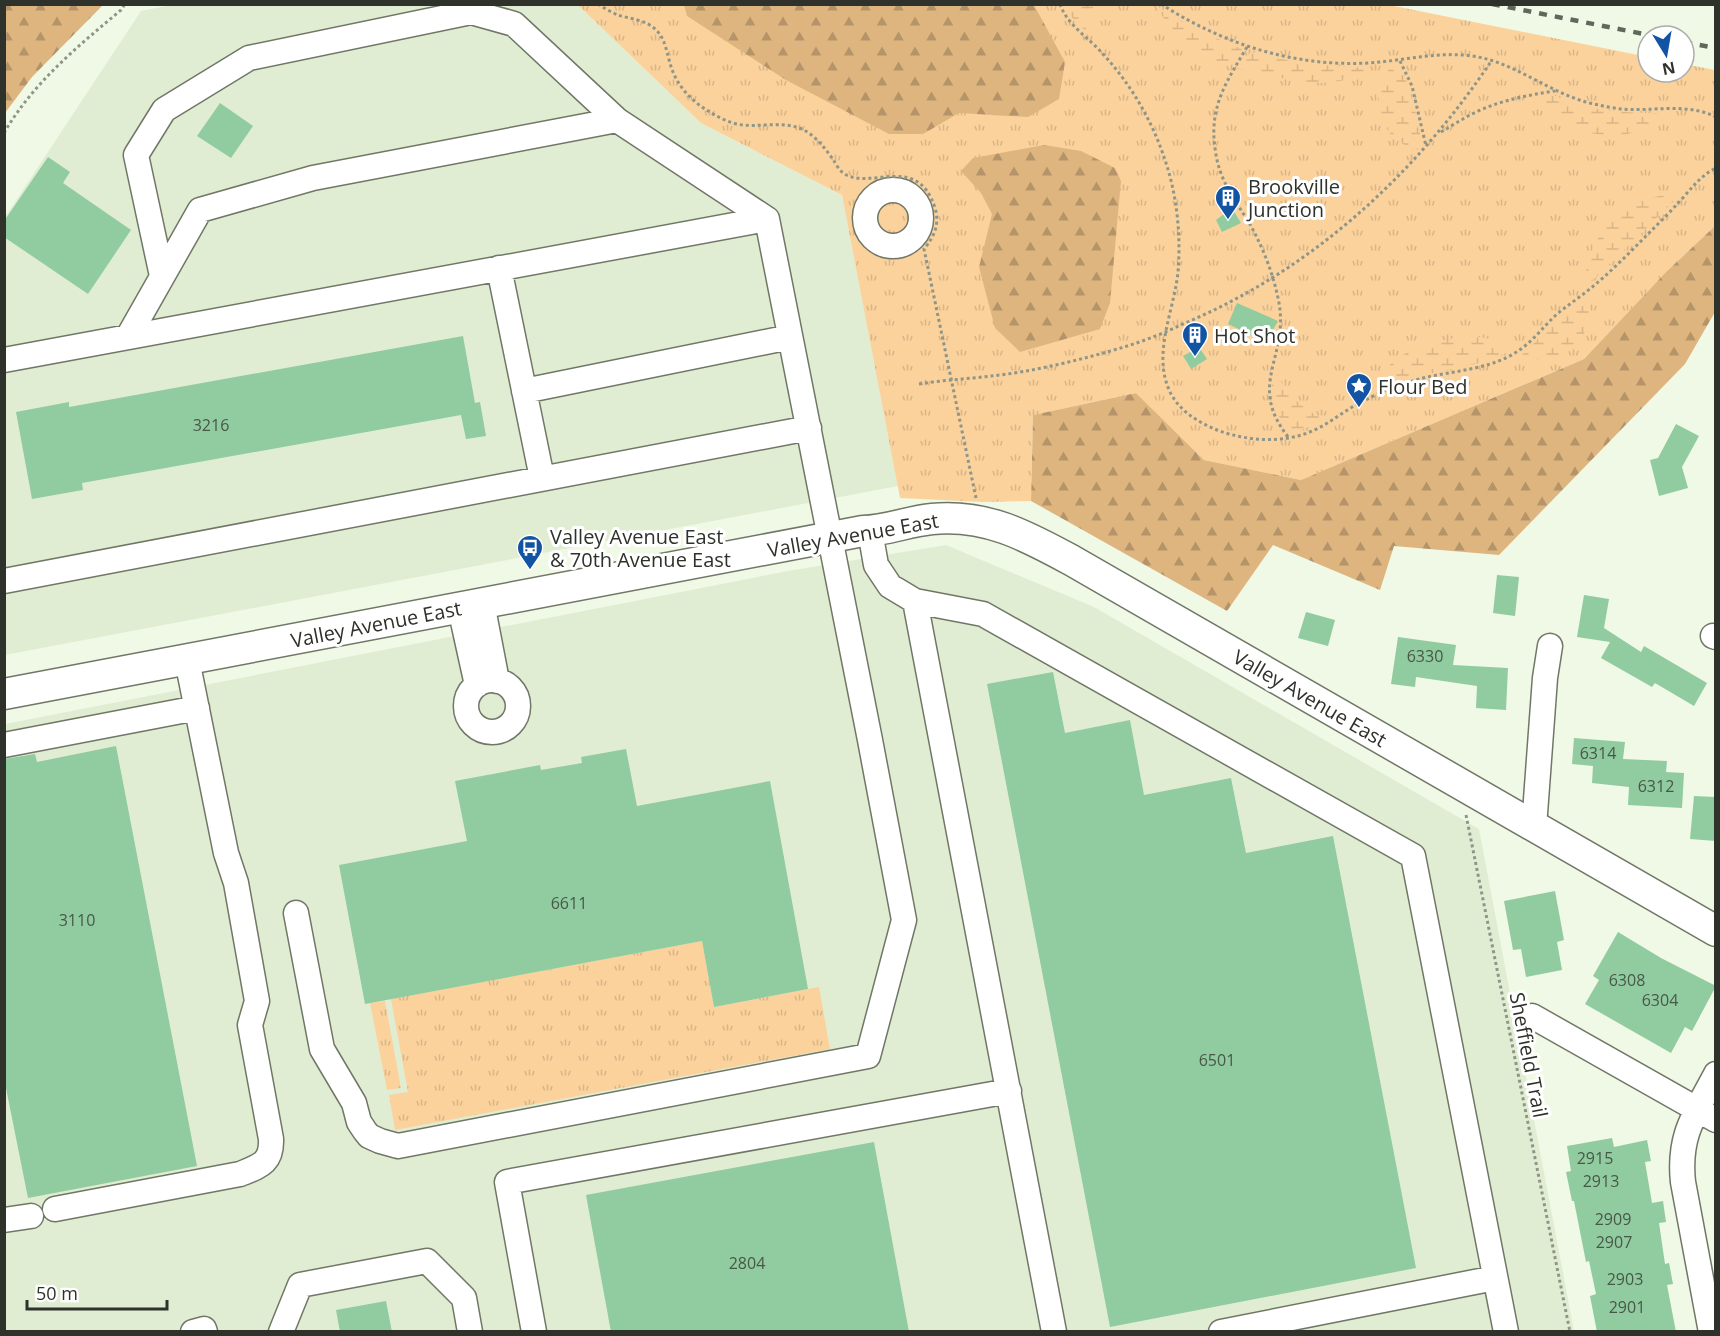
<svg xmlns="http://www.w3.org/2000/svg" width="1720" height="1336" font-family="'Open Sans',sans-serif">
  <style>
    .built { fill: #e1edd3 }
    .grass { fill: url(#grass-tufts) }
    .forest { fill: url(#forest-firs) }
    .wetland { fill: url(#wetland-marsh) }
    .building { fill: #91cba0 }
    .lines { fill: none; stroke-linecap: round; stroke-linejoin: round }
    .minor-casing { stroke: #707766; stroke-width: 27 }
    .major-casing { stroke: #707766; stroke-width: 33 }
    .path { stroke: #8f9587; stroke-width: 3; stroke-dasharray: 3 3; stroke-linecap: butt }
    .minor { stroke: #fff; stroke-width: 24 }
    .major { stroke: #fff; stroke-width: 30 }
    .rail { stroke: #62675d; stroke-width: 4.5; stroke-dasharray: 8 8; stroke-linecap: butt }
    .labels { text-anchor: middle; dominant-baseline: central; stroke-width: 6; stroke-linejoin: round; paint-order: stroke }
    .number-label { font-size: 16px; fill: #485848 }
    .poi-label { font-size: 20px; fill: #2f322b; stroke: #fff; text-anchor: start }
    .street-label { font-size: 20px; fill: #2f322b; stroke: #fff }
  </style>
  <defs>
    <pattern id="grass-tufts" width="24" height="20" patternUnits="userSpaceOnUse" patternTransform="scale(1.5)"><rect width="24" height="20" fill="#fbd29c"/><path d="M3 7l-1-3M5 7V3M7 7l1-3M15 17l-1-3M17 17v-4M19 17l1-3" fill="none" stroke="#d7b587"/></pattern>
    <pattern id="forest-firs" width="22" height="20" patternUnits="userSpaceOnUse" patternTransform="scale(1.5)"><rect width="22" height="20" fill="#deb57f"/><path d="M5 1l3.5 6h-7zM16 11l3.5 6h-7z" fill="#b49468"/></pattern>
    <pattern id="wetland-marsh" width="20" height="14" patternUnits="userSpaceOnUse" patternTransform="scale(1.5)"><rect width="20" height="14" fill="#fbd29c"/><path d="M1 5h8M5 5V1M11 12h8M15 12V8" fill="none" stroke="#d7b587"/></pattern>
  </defs>
  <rect width="100%" height="100%" fill="#f0f9e5"/>
  <path class="built" d="M 175,4 L 578,5 L 701,123 L 842,195 L 898,486 L 5,655 L 5,217 L 141,11 Z
    M 946,545 L 1094,607 L 1479,829 L 1574,1331 L 5,1332 L 5,724 L 788,571 Z"/>
  <path class="grass" d="M 578,5 L 1389,5 L 1648,57 L 1648,72 L 1684,72 L 1684,64 L 1715,70 L 1715,226 L 1666,272 L 1584,359 L 1301,480 L 1204,460 L 1136,393 L 1033,415 L 1031,501 L 983,502 L 900,498 L 842,195 L 701,123 Z
    M 702,941 L 714,1007 L 819,987 L 830,1049 L 395,1130 L 389,1095 L 408,1092 L 391,999 Z
    M 385,1001 L 401,1088 L 387,1090 L 370,1003 Z"/>
  <path class="forest" d="M 5,4 L 103,5 L 32,77 L 5,113 Z
    M 684,5 L 1034,5 L 1065,62 L 1059,99 L 1028,117 L 959,113 L 923,134 L 889,134 L 786,80 L 687,16 Z
    M 1044,145 L 1081,151 L 1115,168 L 1121,181 L 1110,303 L 1100,329 L 1020,352 L 995,328 L 979,267 L 992,214 L 981,193 L 961,171 L 973,158 Z
    M 1715,226 L 1715,312 L 1685,364 L 1499,555 L 1394,546 L 1380,590 L 1273,545 L 1227,611 L 1031,501 L 1033,415 L 1136,393 L 1204,460 L 1301,480 L 1584,359 L 1666,272 Z"/>
  <path class="wetland" d="M 1064,5 L 1094,5 L 1086,22 L 1086,31 L 1074,20 Z
    M 1157,6 L 1190,27 L 1242,49 L 1230,67 L 1224,65 C 1201,53 1167,31 1157,6 Z
    M 1251,52 L 1304,64 L 1368,68 C 1333,97 1276,75 1237,69 Z
    M 1399,64 C 1411,91 1418,117 1422,146 L 1417,150 C 1377,138 1368,97 1392,65 Z
    M 1554,95 C 1585,111 1624,113 1658,113 C 1656,117 1653,121 1650,124 C 1630,143 1576,135 1555,119 C 1548,114 1542,106 1537,98 Z
    M 1666,195 L 1676,199 L 1588,285 C 1584,274 1587,263 1591,253 C 1605,218 1629,200 1666,195 Z
    M 1590,294 C 1593,343 1567,367 1520,357 L 1564,313 Z
    M 1474,336 L 1496,340 L 1511,351 L 1484,362 L 1409,378 L 1378,389 C 1381,351 1444,337 1474,336 Z
    M 1274,371 C 1290,396 1299,407 1326,420 L 1291,434 C 1274,412 1269,399 1274,371 Z"/>
  <path class="building" d="M 220,103 L 253,126 L 231,158 L 197,136 Z
    M 48,157 L 70,172 L 63,183 L 131,230 L 88,294 L 4,237 L 4,221 Z
    M 1232,208 L 1241,223 L 1222,232 L 1216,220 Z
    M 1237,303 L 1278,321 L 1266,342 L 1228,324 Z
    M 463,336 L 475,403 L 480,402 L 486,436 L 466,439 L 461,415 L 82,483 L 83,490 L 32,499 L 16,412 L 69,402 L 69,407 Z
    M 1199,347 L 1207,359 L 1191,369 L 1183,356 Z
    M 1676,424 L 1699,436 L 1682,467 L 1688,488 L 1659,496 L 1650,460 L 1658,458 Z
    M 1497,575 L 1519,577 L 1515,616 L 1493,613 Z
    M 1584,595 L 1609,599 L 1604,628 L 1641,652 L 1644,646 L 1707,683 L 1694,706 L 1655,683 L 1652,687 L 1601,658 L 1610,642 L 1577,637 Z
    M 1306,612 L 1335,620 L 1328,646 L 1298,638 Z
    M 1398,637 L 1456,645 L 1453,665 L 1508,668 L 1506,710 L 1476,708 L 1477,686 L 1416,677 L 1415,687 L 1391,684 Z
    M 1053,672 L 1065,733 L 1130,720 L 1144,795 L 1231,778 L 1246,853 L 1333,836 L 1416,1268 L 1110,1327 L 987,684 Z
    M 1574,738 L 1625,742 L 1623,759 L 1667,761 L 1666,772 L 1684,773 L 1682,808 L 1628,805 L 1629,787 L 1592,783 L 1593,766 L 1572,764 Z
    M 116,746 L 197,1166 L 28,1198 L 4,1078 L 4,759 L 35,754 L 37,762 Z
    M 626,749 L 637,806 L 770,781 L 808,989 L 714,1007 L 702,941 L 365,1004 L 339,865 L 467,841 L 455,781 L 540,765 L 541,770 L 582,763 L 581,757 Z
    M 1694,796 L 1715,797 L 1716,841 L 1690,839 Z
    M 1555,891 L 1564,940 L 1557,942 L 1562,970 L 1526,977 L 1521,949 L 1513,950 L 1504,901 Z
    M 1618,932 L 1661,958 L 1716,986 L 1692,1031 L 1685,1027 L 1671,1053 L 1585,1004 L 1599,980 L 1593,976 Z
    M 1612,1138 L 1614,1147 L 1647,1140 L 1651,1161 L 1645,1162 L 1652,1203 L 1663,1201 L 1666,1222 L 1659,1223 L 1665,1264 L 1669,1263 L 1673,1284 L 1667,1285 L 1676,1332 L 1597,1332 L 1590,1296 L 1596,1294 L 1589,1261 L 1586,1262 L 1574,1201 L 1572,1201 L 1566,1172 L 1571,1171 L 1567,1146 Z
    M 874,1142 L 909,1332 L 611,1332 L 586,1195 Z
    M 386,1301 L 392,1332 L 340,1332 L 336,1310 Z"/>
  <g class="lines">
    <defs>
      <path id="minor" d="M865 218a28 28 0 1 1 56 0a28 28 0 1 1-56 0Z
        M 499,268 L 542,478
        M 162,276 L 136,155 L 164,110 L 249,58 L 471,12 L 514,24 L 617,120 L 767,219 L 870,740 L 904,920 L 868,1056 L 398,1146 L 380,1141 L 369,1136 L 365,1131 L 359,1122 L 354,1103 L 322,1049 L 296,913
        M 128,337 L 200,210 L 313,178 L 617,120
        M 4,360 L 767,219
        M 524,391 L 790,337
        M 870,531 L 876,565 L 890,586 L 915,601 L 983,614 L 1413,856 L 1506,1332
        M 4,581 L 809,428
        M 915,601 L 1054,1332
        M 482,603 L 497,681
        M 460,608 L 477,685
        M 1713,636 L 1716,637
        M466 706a26 26 0 1 1 52 0a26 26 0 1 1-52 0Z
        M 4,745 L 197,708
        M 1534,827 L 1545,678 L 1550,646
        M 1532,1016 L 1716,1120
        M 55,1209 L 240,1174 C 260,1166 272,1163 271,1139 L 250,1025 L 257,1001 L 236,883 L 226,853 L 187,660
        M 4,1220 L 31,1216
        M 193,1332 L 204,1329 L 205,1332
        M 281,1332 L 300,1285 L 427,1261 L 464,1298 L 470,1332
        M 534,1332 L 507,1182 L 1009,1091
        M 1221,1332 L 1495,1278
        M 1711,1332 L 1683,1182 C 1678,1135 1695,1114 1716,1074"/>
      <path id="major" d="M 4,694 L 863,531 C 886,531 909,521 932,519 C 986,514 1025,535 1071,560 L 1716,931"/>
    </defs>
    <use href="#minor" class="minor-casing"/>
    <use href="#major" class="major-casing"/>
    <path class="path" d="M 598,4 C 604,8 611,12 618,15 C 630,19 647,20 656,30 C 667,40 667,58 673,72 C 679,87 691,100 705,109 C 716,116 730,124 743,125 C 763,127 782,121 802,129 C 815,135 826,149 834,161 C 836,164 839,170 842,172 C 868,193 917,151 935,208 C 940,224 934,237 924,249 L 976,498
      M 1060,4 C 1067,25 1088,37 1102,53 C 1130,83 1152,120 1165,160 C 1177,195 1181,235 1178,272 C 1174,312 1151,355 1171,394 C 1181,412 1198,422 1217,430 C 1246,441 1283,444 1312,431 C 1327,425 1340,414 1354,406 C 1371,397 1390,387 1409,382 C 1448,369 1493,373 1526,345 C 1537,336 1546,324 1557,314 C 1568,305 1580,297 1591,288 C 1612,271 1631,251 1650,232 C 1660,222 1671,211 1680,201 C 1692,188 1700,176 1716,168
      M 1161,4 C 1223,44 1294,67 1368,63 C 1403,61 1437,51 1472,56 C 1517,62 1553,97 1599,105 C 1606,107 1614,108 1621,109 C 1652,112 1686,102 1716,117
      M 1247,47 C 1227,81 1209,106 1215,148 C 1219,182 1235,199 1251,226 C 1264,250 1274,276 1279,303 C 1289,358 1246,385 1289,438
      M 1400,61 L 1412,86 L 1426,146
      M 1441,132 C 1453,125 1465,117 1478,111 C 1503,100 1528,95 1555,91
      M 4,133 C 33,83 77,47 121,10 L 125,4
      M 919,384 C 943,380 967,379 991,376 C 1032,372 1084,359 1124,347 C 1144,341 1164,333 1183,324 C 1312,270 1415,175 1492,60
      M 1466,815 L 1570,1332"/>
    <use href="#minor" class="minor"/>
    <use href="#major" class="major"/>
    <path class="rail" d="M 1492,4 L 1654,36
      M 1684,42 L 1716,48"/>
  </g>
  <defs>
    <symbol id="building-pin" viewBox="-11 -11 22 30"><path d="M0 17L-7.5 6A9.5 9.5 0 1 1 7.5 6Z" fill="#1253a3" stroke="#fff"/><path d="M-4-6H4V6H1V3H-1V6H-4ZM-2.5-4.3h1.7v1.8h-1.7ZM.8-4.3h1.7v1.8H.8ZM-2.5-1h1.7V.8h-1.7ZM.8-1h1.7V.8H.8Z" fill="#fff"/></symbol>
    <symbol id="sight-pin" viewBox="-11 -11 22 30"><path d="M0 17L-7.5 6A9.5 9.5 0 1 1 7.5 6Z" fill="#1253a3" stroke="#fff"/><path d="M0-6L1.8-2.2L6-1.7L2.9 1.2L3.7 5.4L0 3.3L-3.7 5.4L-2.9 1.2L-6-1.7L-1.8-2.2Z" fill="#fff"/></symbol>
    <symbol id="bus-pin" viewBox="-11 -11 22 30"><path d="M0 17L-7.5 6A9.5 9.5 0 1 1 7.5 6Z" fill="#1253a3" stroke="#fff"/><path d="M-5-6H5V4H4V6H2V4H-2V6H-4V4H-5ZM-3.5-4V0h7V-4ZM-3.5 1.2v1.5H-2V1.2ZM2 1.2v1.5H3.5V1.2Z" fill="#fff"/></symbol>
  </defs>
  <g fill-rule="evenodd">
    <use href="#building-pin" x="1213" y="183" width="30" height="40"/>
    <use href="#building-pin" x="1180" y="320" width="30" height="40"/>
    <use href="#sight-pin" x="1344" y="371" width="30" height="40"/>
    <use href="#bus-pin" x="515" y="533" width="30" height="40"/>
  </g>
  <g class="labels">
    <g class="number-label">
      <text x="211" y="425">3216</text>
      <text x="1425" y="656">6330</text>
      <text x="1598" y="753">6314</text>
      <text x="1656" y="786">6312</text>
      <text x="569" y="903">6611</text>
      <text x="77" y="920">3110</text>
      <text x="1627" y="980">6308</text>
      <text x="1660" y="1000">6304</text>
      <text x="1217" y="1060">6501</text>
      <text x="1595" y="1158">2915</text>
      <text x="1601" y="1181">2913</text>
      <text x="1613" y="1219">2909</text>
      <text x="1614" y="1242">2907</text>
      <text x="747" y="1263">2804</text>
      <text x="1625" y="1279">2903</text>
      <text x="1627" y="1307">2901</text>
    </g>
    <g class="poi-label">
      <text x="1248" y="186">Brookville<tspan x="1248" dy="23">Junction</tspan></text>
      <text x="1214" y="335">Hot Shot</text>
      <text x="1378" y="386">Flour Bed</text>
      <text x="550" y="536">Valley Avenue East<tspan x="550" dy="23">&amp; 70th Avenue East</tspan></text>
    </g>
    <g class="street-label">
      <text transform="translate(853 535) rotate(-10)">Valley Avenue East</text>
      <text transform="translate(376 624) rotate(-11)">Valley Avenue East</text>
      <text transform="translate(1310 698) rotate(30)">Valley Avenue East</text>
      <text transform="translate(1529 1055) rotate(79)">Sheffield Trail</text>
    </g>
  </g>
  <rect width="1720" height="1336" fill="none" stroke="#2f322b" stroke-width="12"/>
  <g transform="translate(1666 54) rotate(169)"><circle r="28" fill="#ffffff" stroke="#acadaa" stroke-width="1.5"/>
  <path d="M0-4.5L10 22L0 15L-10 22Z" fill="#1253a3"/>
  <text y="-9" font-size="16" font-weight="bold" text-anchor="middle" fill="#2f322b">N</text>
  </g>
  <path d="M27 1300v9h140v-9" fill="none" stroke="#2f322b" stroke-width="3"/>
  <text x="36" y="1300" font-size="18" fill="#2f322b" stroke="#ffffff" stroke-width="4.5" paint-order="stroke">50 m</text>
</svg>
